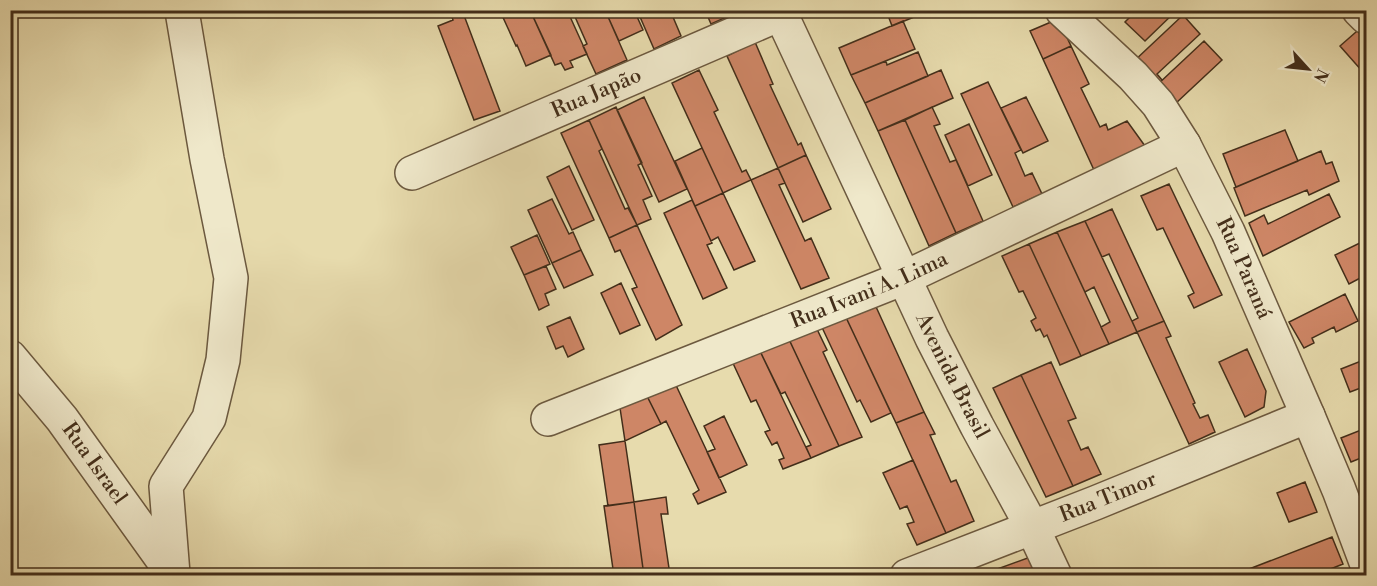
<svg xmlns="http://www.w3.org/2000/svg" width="1377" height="586" font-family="'Libre Bodoni',serif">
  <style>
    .building { fill: #ce8666; stroke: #432e1a; stroke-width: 1.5 }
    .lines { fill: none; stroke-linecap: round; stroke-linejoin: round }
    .street-casing { stroke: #6c593f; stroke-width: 36 }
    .street { stroke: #efe8ca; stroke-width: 33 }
    .labels { text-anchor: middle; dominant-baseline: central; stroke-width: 5; stroke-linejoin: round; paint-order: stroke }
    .street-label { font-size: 21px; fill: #432e1a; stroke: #efe8ca }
  </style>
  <rect width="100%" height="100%" fill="#e7dbad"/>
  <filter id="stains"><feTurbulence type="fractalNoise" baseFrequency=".00333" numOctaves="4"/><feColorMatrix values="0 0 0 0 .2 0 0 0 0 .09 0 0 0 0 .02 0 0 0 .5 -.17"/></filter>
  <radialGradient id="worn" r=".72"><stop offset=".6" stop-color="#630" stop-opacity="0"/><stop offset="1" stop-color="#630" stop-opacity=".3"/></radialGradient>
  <path class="building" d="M 462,10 L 500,111 L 474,120 L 438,26 L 453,20 L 451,14 Z
    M 507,10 L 530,10 L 551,55 L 526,66 L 517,45 L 516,46 L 501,13 Z
    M 530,10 L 567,10 L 587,54 L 570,61 L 573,67 L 565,70 L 561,63 L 555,65 Z
    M 572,10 L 605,10 L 627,60 L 596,74 L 583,46 L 587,44 Z
    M 605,10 L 634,10 L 643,30 L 619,41 Z
    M 637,10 L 670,10 L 681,36 L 654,49 Z
    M 705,10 L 737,10 L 738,12 L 711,24 Z
    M 886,10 L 929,10 L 929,11 L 892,26 Z
    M 1109,10 L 1121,10 L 1115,16 Z
    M 1137,10 L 1177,10 L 1145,41 L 1125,22 Z
    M 1183,15 L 1200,34 L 1157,74 L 1162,80 L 1156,86 L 1132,63 Z
    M 1058,19 L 1071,46 L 1043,59 L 1030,31 Z
    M 903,21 L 915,49 L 851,75 L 839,48 Z
    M 1364,25 L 1366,27 L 1366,67 L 1362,71 L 1340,46 Z
    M 1204,41 L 1222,60 L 1175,104 L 1156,86 Z
    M 755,42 L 773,84 L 770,85 L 798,145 L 801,143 L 806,155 L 778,168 L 727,56 Z
    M 1071,46 L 1089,84 L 1081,88 L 1100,127 L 1106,124 L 1108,130 L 1127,121 L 1145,146 L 1094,170 L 1043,59 Z
    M 918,52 L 928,76 L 865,103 L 851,75 L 886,61 L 887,65 Z
    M 699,70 L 718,110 L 714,112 L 742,172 L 746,170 L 751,180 L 723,193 L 672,83 Z
    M 941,70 L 953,98 L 878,131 L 865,103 Z
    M 988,82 L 1021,150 L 1015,153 L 1025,176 L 1032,173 L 1042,194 L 1013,207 L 961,94 Z
    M 644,97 L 687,189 L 659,202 L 617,110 Z
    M 1026,97 L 1048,141 L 1023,153 L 1001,108 Z
    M 616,107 L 642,163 L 638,165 L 652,196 L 643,200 L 651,219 L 637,225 L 589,120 Z
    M 932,107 L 940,124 L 934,126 L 950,162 L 956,160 L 983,221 L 956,233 L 905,120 Z
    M 589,120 L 602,149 L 599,151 L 625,209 L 628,208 L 637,225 L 609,238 L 561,133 Z
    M 905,120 L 956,233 L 929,246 L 878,131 Z
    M 969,124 L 992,175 L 968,186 L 945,135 Z
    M 1285,130 L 1298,161 L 1236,187 L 1223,154 Z
    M 1366,131 L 1366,149 L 1360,137 Z
    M 702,148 L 723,193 L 695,206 L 675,161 Z
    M 1321,151 L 1326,164 L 1332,162 L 1339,181 L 1309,195 L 1307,190 L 1245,216 L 1234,188 Z
    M 806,155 L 831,209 L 803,222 L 778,168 Z
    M 569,166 L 594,220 L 572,230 L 547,177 Z
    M 778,168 L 785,183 L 779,185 L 805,241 L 811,238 L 829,278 L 801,289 L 751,180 Z
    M 1169,184 L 1222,295 L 1194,308 L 1188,296 L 1194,293 L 1163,228 L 1157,230 L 1141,196 Z
    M 723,193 L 755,261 L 734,270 L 718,237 L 711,241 L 695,206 Z
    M 1329,194 L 1340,217 L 1263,256 L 1249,223 L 1264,215 L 1268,224 Z
    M 552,199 L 569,234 L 573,232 L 581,250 L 552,263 L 528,210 Z
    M 692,200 L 712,243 L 707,245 L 727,288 L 703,299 L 664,213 Z
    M 1112,209 L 1164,321 L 1137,332 L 1132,321 L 1138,318 L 1109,254 L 1102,257 L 1085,221 Z
    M 1085,221 L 1137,332 L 1109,344 L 1101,327 L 1110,322 L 1094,287 L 1085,292 L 1057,232 Z
    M 637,225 L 682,325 L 656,340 L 632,289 L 637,287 L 620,250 L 615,252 L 609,238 Z
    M 1057,232 L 1109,344 L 1081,356 L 1029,244 Z
    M 537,235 L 550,264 L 524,275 L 511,247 Z
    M 1366,240 L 1366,275 L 1349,284 L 1335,255 Z
    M 1029,244 L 1081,356 L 1060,365 L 1047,335 L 1044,337 L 1040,329 L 1036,331 L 1031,321 L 1036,318 L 1023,291 L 1019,292 L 1002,256 Z
    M 581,250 L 593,275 L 564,288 L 552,263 Z
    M 546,266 L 556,289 L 545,294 L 549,305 L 539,310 L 524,275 Z
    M 621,283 L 640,325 L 620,334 L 601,293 Z
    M 1345,294 L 1358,321 L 1336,332 L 1334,327 L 1312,338 L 1314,343 L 1304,348 L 1289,322 Z
    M 872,298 L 924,412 L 896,423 L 843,311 Z
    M 843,311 L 891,413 L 871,422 L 860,400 L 857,402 L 819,321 Z
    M 570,317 L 584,349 L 568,357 L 563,346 L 556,349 L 547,327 Z
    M 1164,321 L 1171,336 L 1166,338 L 1195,403 L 1193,404 L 1200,418 L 1208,415 L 1215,432 L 1189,444 L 1137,332 Z
    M 814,323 L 827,350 L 823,352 L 862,437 L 839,446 L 787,335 Z
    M 787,335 L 839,446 L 811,458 L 806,447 L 811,445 L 785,392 L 781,394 L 758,347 Z
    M 758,347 L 811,458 L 783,469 L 779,460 L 784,458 L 777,442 L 772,445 L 765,432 L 770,430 L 756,400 L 751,402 L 731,359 Z
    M 1247,349 L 1266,391 L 1264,407 L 1245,417 L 1219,362 Z
    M 1366,359 L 1366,386 L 1350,392 L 1341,369 Z
    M 1051,362 L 1076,418 L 1068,421 L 1081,450 L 1088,447 L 1101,474 L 1073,486 L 1021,375 Z
    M 1021,375 L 1073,486 L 1046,497 L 993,388 Z
    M 674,381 L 726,492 L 698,504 L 693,494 L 699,490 L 666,421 L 661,424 L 646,394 Z
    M 646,394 L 661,424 L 625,441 L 620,408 Z
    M 924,412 L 935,434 L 930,435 L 951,482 L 956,480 L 974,521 L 946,533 L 896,423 Z
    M 724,416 L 747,465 L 719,478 L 707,452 L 715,449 L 704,426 Z
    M 1366,428 L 1366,456 L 1351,462 L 1341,438 Z
    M 625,441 L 634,502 L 608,506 L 599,445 Z
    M 913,460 L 946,533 L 917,545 L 907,524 L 914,522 L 907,506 L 900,509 L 883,473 Z
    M 1305,482 L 1317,512 L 1289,522 L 1277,493 Z
    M 666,497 L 668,514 L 661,514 L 670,575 L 677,574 L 677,576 L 644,576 L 634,502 Z
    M 634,502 L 644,576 L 614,576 L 604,506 Z
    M 1332,537 L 1343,564 L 1313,576 L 1231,576 Z
    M 1036,555 L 1044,576 L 978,576 Z"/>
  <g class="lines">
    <defs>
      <g id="street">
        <path id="s1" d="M 779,10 L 932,338 L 977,426 L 1032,527 L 1055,576"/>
        <path id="s2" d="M 1062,10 L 1133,76 L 1158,104 L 1184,145 L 1228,232 L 1308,416 L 1339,490 L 1366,562"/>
        <path d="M 1359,10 L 1366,17"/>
        <path id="s3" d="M 412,173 L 780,14"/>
        <path id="s4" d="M 10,357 L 62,419 L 173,574"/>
        <path id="s5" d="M 548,419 L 904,278 L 1184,145"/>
        <path d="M 173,574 L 166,486 L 209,418 L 223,360 L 231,278 L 207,159 L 183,17"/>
        <path id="s6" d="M 907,576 L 1095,503 L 1308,416"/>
      </g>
    </defs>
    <use href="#street" class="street-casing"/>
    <use href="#street" class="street"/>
  </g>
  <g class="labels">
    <g class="street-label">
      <text stroke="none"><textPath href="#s3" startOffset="201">Rua Japão</textPath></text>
      <text stroke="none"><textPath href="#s2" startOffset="320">Rua Paraná</textPath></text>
      <text stroke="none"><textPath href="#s5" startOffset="346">Rua Ivani A. Lima</textPath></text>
      <text stroke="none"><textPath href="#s1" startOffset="405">Avenida Brasil</textPath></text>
      <text stroke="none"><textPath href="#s4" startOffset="136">Rua Israel</textPath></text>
      <text stroke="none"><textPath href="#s6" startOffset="216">Rua Timor</textPath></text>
    </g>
  </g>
  <rect width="1377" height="586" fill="none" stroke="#e7dbad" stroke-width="36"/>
  <rect x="12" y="12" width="1353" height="562" fill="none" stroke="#432e1a" stroke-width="3"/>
  <rect x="18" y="18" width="1341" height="550" fill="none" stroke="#432e1a" stroke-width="1.5"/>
  <g transform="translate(1308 69) rotate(117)" stroke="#efe8ca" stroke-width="4.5" paint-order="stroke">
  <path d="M0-4.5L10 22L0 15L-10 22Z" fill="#432e1a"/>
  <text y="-9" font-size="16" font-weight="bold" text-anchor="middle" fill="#432e1a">N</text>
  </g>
  <rect width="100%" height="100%" filter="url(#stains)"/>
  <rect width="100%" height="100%" fill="url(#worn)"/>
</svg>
